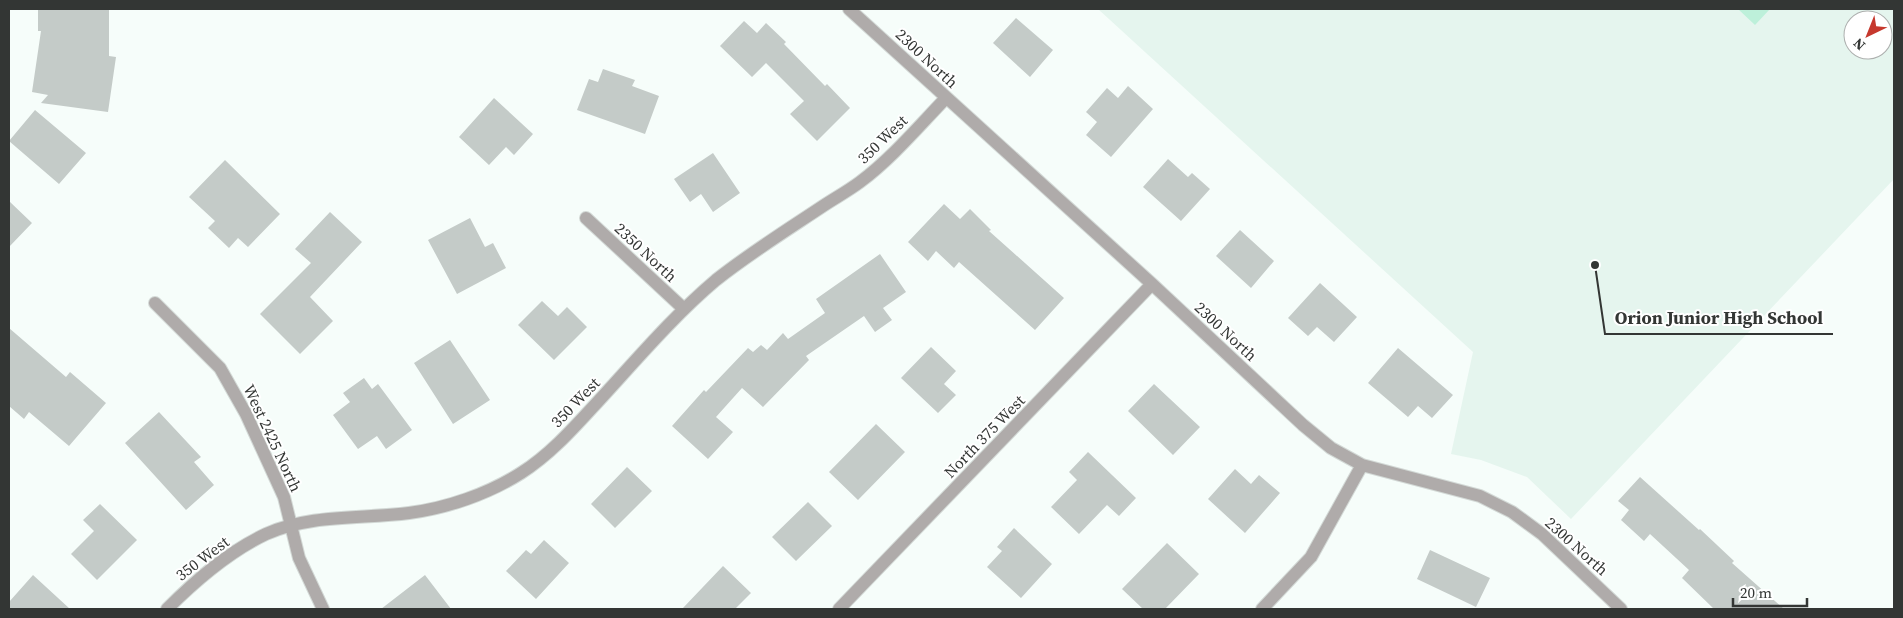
<svg xmlns="http://www.w3.org/2000/svg" width="1903" height="618" font-family="'Source Serif 4',serif">
  <style>
    .built { fill: #e5f5ee; fill-rule: evenodd }
    .green { fill: #bdf0da }
    .building { fill: #c4cbc8 }
    .lines { fill: none; stroke-linecap: round; stroke-linejoin: round }
    .street-casing { stroke: #d3d9d6; stroke-width: 14 }
    .street { stroke: #afabaa; stroke-width: 12 }
    .labels { text-anchor: middle; dominant-baseline: central; stroke-width: 4; stroke-linejoin: round; paint-order: stroke }
    .street-label { font-size: 16px; fill: #333634; stroke: #fff }
    .leader { fill: none; stroke: #333634; stroke-width: 2 }
    .callout-dot { fill: #333634; stroke: #fff; stroke-width: 2 }
    .callout-label { font-size: 18px; text-anchor: middle; font-weight: bold; fill: #333634; stroke: #fff; stroke-width: 4; stroke-linejoin: round; paint-order: stroke }
  </style>
  <rect width="100%" height="100%" fill="#f6fdfa"/>
  <path class="built" d="M 1098,9 L 1894,9 L 1894,179 L 1571,519 L 1527,477 L 1481,460 L 1451,454 L 1473,352 ZM 1853,20 L 1883,20 L 1883,50 L 1853,50 Z"/>
  <path class="green" d="M 1738,9 L 1770,9 L 1755,25 Z"/>
  <path class="building" d="M 38,9 L 109,9 L 109,56 L 116,57 L 108,112 L 41,103 L 48,95 L 32,92 L 41,31 L 38,31 Z
    M 1016,18 L 1053,50 L 1030,77 L 993,43 Z
    M 744,21 L 757,33 L 766,23 L 786,42 L 784,44 L 825,86 L 827,84 L 850,108 L 817,141 L 790,114 L 804,101 L 766,63 L 752,77 L 720,46 Z
    M 603,69 L 635,80 L 632,86 L 659,96 L 645,134 L 577,110 L 589,79 L 598,82 Z
    M 1128,86 L 1153,109 L 1111,157 L 1086,135 L 1097,122 L 1086,112 L 1107,88 L 1118,98 Z
    M 494,98 L 533,134 L 514,155 L 506,147 L 489,165 L 459,137 Z
    M 35,110 L 86,153 L 59,184 L 9,141 Z
    M 713,153 L 740,193 L 713,212 L 701,194 L 690,202 L 674,179 Z
    M 1168,159 L 1188,177 L 1192,173 L 1210,189 L 1181,221 L 1143,187 Z
    M 225,160 L 280,214 L 248,247 L 238,238 L 229,248 L 208,228 L 215,221 L 189,197 Z
    M 9,201 L 32,223 L 9,247 Z
    M 944,204 L 960,219 L 970,209 L 991,230 L 989,231 L 1064,298 L 1035,330 L 959,262 L 954,268 L 936,251 L 928,261 L 908,242 Z
    M 330,212 L 362,242 L 310,297 L 333,321 L 300,354 L 260,314 L 311,263 L 295,249 Z
    M 470,218 L 485,247 L 493,243 L 506,268 L 457,294 L 428,240 Z
    M 1240,230 L 1274,261 L 1251,288 L 1216,256 Z
    M 880,254 L 906,292 L 883,308 L 892,320 L 875,332 L 864,316 L 806,356 L 809,360 L 763,407 L 742,388 L 716,417 L 733,432 L 708,459 L 672,426 L 704,390 L 706,392 L 748,348 L 753,352 L 761,345 L 767,350 L 783,333 L 788,339 L 825,313 L 816,299 Z
    M 1320,283 L 1357,317 L 1334,342 L 1317,327 L 1308,336 L 1288,318 Z
    M 542,301 L 558,316 L 567,307 L 587,327 L 554,360 L 518,325 Z
    M 9,328 L 66,377 L 70,372 L 106,403 L 69,446 L 29,412 L 24,419 L 9,406 Z
    M 450,340 L 490,400 L 453,424 L 414,363 Z
    M 931,347 L 956,371 L 944,384 L 956,395 L 938,413 L 901,378 Z
    M 1398,348 L 1453,395 L 1432,418 L 1418,406 L 1408,417 L 1368,383 Z
    M 364,378 L 372,389 L 378,384 L 412,430 L 386,449 L 377,436 L 358,449 L 333,415 L 350,402 L 343,393 Z
    M 1154,384 L 1200,427 L 1173,455 L 1128,411 Z
    M 159,412 L 201,457 L 194,462 L 214,485 L 186,510 L 125,443 Z
    M 876,424 L 905,452 L 858,500 L 829,472 Z
    M 1088,452 L 1136,498 L 1119,516 L 1107,505 L 1079,534 L 1051,507 L 1077,480 L 1069,472 Z
    M 627,467 L 652,491 L 615,528 L 591,504 Z
    M 1235,469 L 1251,484 L 1259,475 L 1280,493 L 1245,533 L 1208,499 Z
    M 1640,477 L 1699,530 L 1700,529 L 1734,561 L 1732,563 L 1784,609 L 1714,609 L 1682,578 L 1689,570 L 1650,534 L 1644,541 L 1621,520 L 1629,510 L 1618,501 Z
    M 808,502 L 832,526 L 796,561 L 772,537 Z
    M 100,504 L 137,540 L 97,580 L 71,554 L 94,531 L 83,520 Z
    M 1014,528 L 1052,564 L 1021,598 L 987,567 L 1002,551 L 997,547 Z
    M 544,540 L 569,563 L 536,599 L 506,571 L 526,550 L 531,554 Z
    M 1167,543 L 1199,574 L 1165,609 L 1143,609 L 1122,589 Z
    M 1430,550 L 1490,578 L 1476,607 L 1417,579 Z
    M 723,566 L 751,593 L 735,609 L 682,609 Z
    M 33,575 L 70,609 L 9,609 L 9,602 Z
    M 425,575 L 451,609 L 381,609 Z"/>
  <g class="lines">
    <defs>
      <path id="street" d="M 849,9 L 1152,284 L 1303,425 L 1331,448 L 1362,465 L 1480,496 L 1512,512 L 1542,534 L 1621,609
        M 586,218 L 684,309
        M 155,303 L 220,368 L 246,414 L 284,497 L 299,558 L 323,609
        M 167,609 C 196,580 228,552 266,534 C 310,514 362,519 409,513 C 447,508 488,494 521,473 C 548,456 571,431 592,408 C 632,365 671,318 716,280 C 750,253 787,230 823,206 C 835,198 848,191 860,182 C 892,158 918,127 946,98
        M 839,609 L 1152,284
        M 1262,609 L 1311,557 L 1362,465"/>
    </defs>
    <use href="#street" class="street-casing"/>
    <use href="#street" class="street"/>
  </g>
  <g class="labels">
    <g class="street-label">
      <text transform="translate(927 58) rotate(43)">2300 North</text>
      <text transform="translate(882 139) rotate(-44)">350 West</text>
      <text transform="translate(646 252) rotate(43)">2350 North</text>
      <text transform="translate(1226 331) rotate(43)">2300 North</text>
      <text transform="translate(575 402) rotate(-46)">350 West</text>
      <text transform="translate(984 436) rotate(-46)">North 375 West</text>
      <text transform="translate(273 438) rotate(65)">West 2425 North</text>
      <text transform="translate(1577 546) rotate(42)">2300 North</text>
      <text transform="translate(202 558) rotate(-37)">350 West</text>
    </g>
  </g>
  <path class="leader" d="M1595 265L1605 334H1833"/>
  <circle class="callout-dot" cx="1595" cy="265" r="5"/>
  <g class="callout-label">
    <text x="1719" y="324">Orion Junior High School</text>
  </g>
  <rect width="1903" height="618" fill="none" stroke="#333634" stroke-width="20"/>
  <g transform="translate(1868 35) rotate(223)"><circle r="24" fill="#ffffff" stroke="#adafae"/>
  <path d="M0-4L9 19L0 12L-9 19Z" fill="#c6382d"/>
  <text y="-8" font-size="14" font-weight="bold" text-anchor="middle" fill="#333634">N</text>
  </g>
  <path d="M1733 598v8h74v-8" fill="none" stroke="#333634" stroke-width="2.5"/>
  <text x="1740" y="598" font-size="15" fill="#333634" stroke="#ffffff" stroke-width="4" paint-order="stroke">20 m</text>
</svg>
